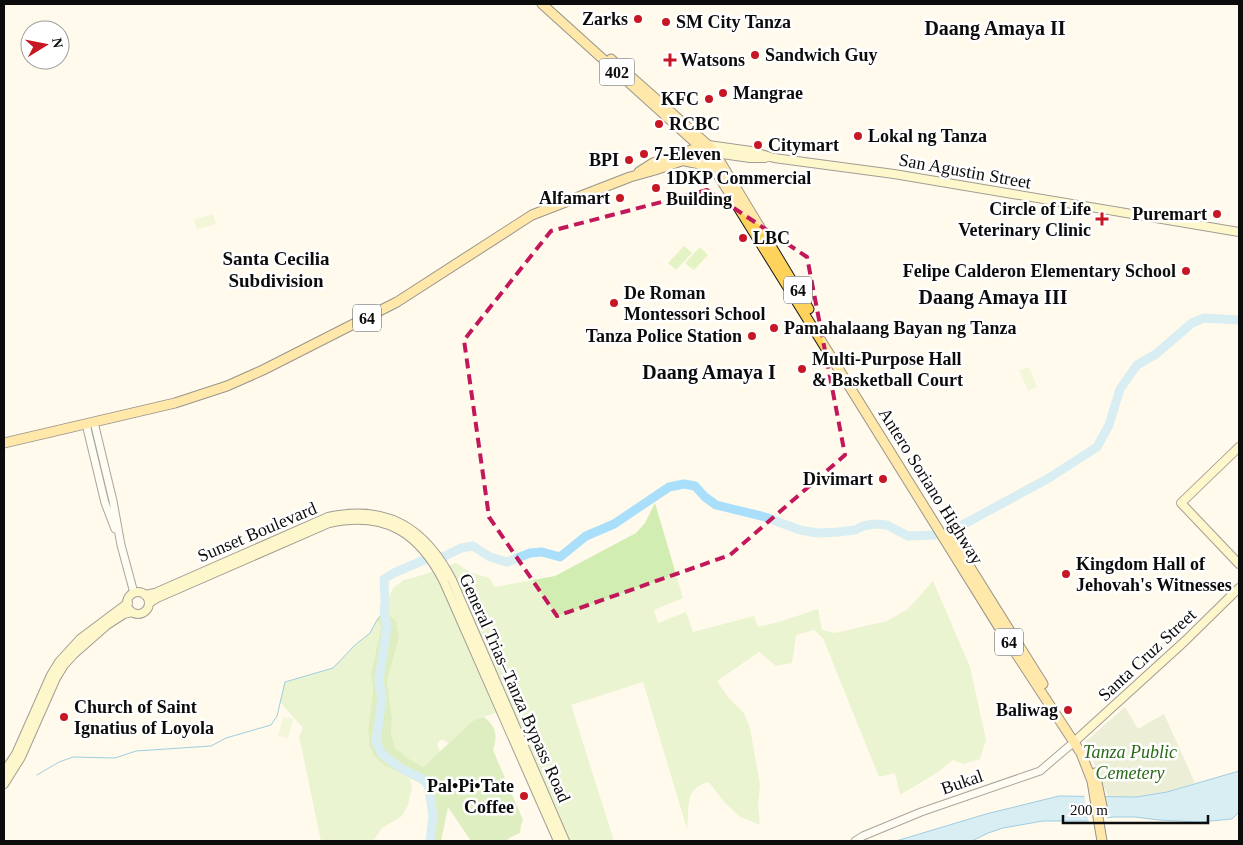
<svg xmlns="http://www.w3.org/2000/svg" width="1243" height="845" font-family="'Times New Roman',serif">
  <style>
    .green { fill: #d1edb1 }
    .forest { fill: #b5df8e }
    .cemetery { fill: #d6e3ba }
    .pitch { fill: #e4f3c3 }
    .water { fill: #aadffc; stroke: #2a98da }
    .pier { fill: #fffaeb }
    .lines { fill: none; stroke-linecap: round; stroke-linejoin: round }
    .stream { stroke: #2a98da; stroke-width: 1 }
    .river { stroke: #aadffc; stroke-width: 9 }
    .tertiary-casing { stroke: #3f3f3f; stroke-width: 9 }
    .secondary-casing { stroke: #2e2e2e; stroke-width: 10 }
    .primary-casing { stroke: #1d1d1d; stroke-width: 11 }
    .tertiary { stroke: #fff; stroke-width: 7 }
    .secondary { stroke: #fff3a6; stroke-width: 8 }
    .primary { stroke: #ffd35b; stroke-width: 9 }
    .marked { fill: none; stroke: #c2185b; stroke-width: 4; stroke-dasharray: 10 6; stroke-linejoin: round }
    .poi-dot { fill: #c81724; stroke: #fff; stroke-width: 2 }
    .labels { text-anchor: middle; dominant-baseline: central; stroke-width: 5; stroke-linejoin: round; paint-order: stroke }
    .shield { fill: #fff; stroke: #555; stroke-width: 1 }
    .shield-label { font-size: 16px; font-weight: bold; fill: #0c0c0c }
    .poi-label { font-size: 18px; font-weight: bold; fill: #0c0c0c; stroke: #fff; text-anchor: start }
    .street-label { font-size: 18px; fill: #0c0c0c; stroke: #fff }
    .park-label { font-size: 18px; font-style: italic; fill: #2a6917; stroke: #fff }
    .neighbourhood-label { font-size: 19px; font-weight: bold; fill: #0c0c0c; stroke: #fff }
    .quarter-label { font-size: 20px; font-weight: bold; fill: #0c0c0c; stroke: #fff }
  </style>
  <rect width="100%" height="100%" fill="#fffaeb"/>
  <path class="green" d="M 655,503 L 683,598 L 654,610 L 658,623 L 686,612 L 693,632 L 754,616 L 758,627 L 779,622 L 818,609 L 822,630 L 835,633 L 887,621 L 908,609 L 933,581 L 970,667 L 986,740 L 980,759 L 963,764 L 953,760 L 938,772 L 900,795 L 895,773 L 879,777 L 823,638 L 814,630 L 796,635 L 792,663 L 776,666 L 759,652 L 717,681 L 728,697 L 743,712 L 750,728 L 760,785 L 758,806 L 760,825 L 739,816 L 724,802 L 709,782 C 683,788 690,808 687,829 L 643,682 L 571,705 L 614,841 L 561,841 L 504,710 L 474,720 L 449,743 L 443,740 L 440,740 L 437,745 L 440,751 L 423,767 L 406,757 L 394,748 L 391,733 L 392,718 L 387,682 L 399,637 L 384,612 L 371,674 L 373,689 L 368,729 L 369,745 L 385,766 L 410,779 L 412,787 L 408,805 L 402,816 L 382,828 L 373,841 L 321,841 L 299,736 L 303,728 L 280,702 L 285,682 L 333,668 L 355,645 L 370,633 L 377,620 L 384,611 L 393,588 L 404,580 L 423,575 L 456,563 L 470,572 L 489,578 L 495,587 L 555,576 L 636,533 L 645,523 Z"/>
  <path class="forest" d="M 387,614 L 396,621 L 399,637 L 387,682 L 392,718 L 391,733 L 395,748 L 406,757 L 423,767 L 474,720 L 484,717 C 496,726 498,736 493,750 L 523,820 L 521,825 L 520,833 L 509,838 L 507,841 L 471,841 L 448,807 L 441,841 L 430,841 L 433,816 L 430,797 L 422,784 L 385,766 L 375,757 L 369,745 L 368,729 L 373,689 L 371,674 L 381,627 L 377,620 Z"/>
  <path class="cemetery" d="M 1125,707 L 1138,729 L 1164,714 L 1195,783 L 1167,792 L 1136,797 L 1108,796 L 1085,742 Z"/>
  <path class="pitch" d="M 213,214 L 216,224 L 197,229 L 194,219 Z
    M 684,246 L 692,253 L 676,270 L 668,263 Z
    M 700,247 L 708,255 L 694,270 L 685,263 Z
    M 1029,367 L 1037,387 L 1028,391 L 1019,370 Z
    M 283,717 L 293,719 L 288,738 L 278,736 Z"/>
  <path class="water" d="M 1239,771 L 1239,812 L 1232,819 L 1200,822 L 1159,820 L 1135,817 L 1112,817 L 1088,821 L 1043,821 L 1003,828 L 988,833 L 972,841 L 896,841 L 986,814 L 1059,796 L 1136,797 L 1167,792 Z"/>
  <path class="pier" d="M 1103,793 L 1108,821 L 1089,824 L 1084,794 Z"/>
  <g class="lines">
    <path class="stream" d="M 37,775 L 59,762 L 73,757 L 115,758 L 136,751 L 211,746 L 226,738 L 271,725 L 277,716 L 285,682 L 333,668 L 355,645 L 370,633 L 377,620 L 384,611"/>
    <path class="river" d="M 430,841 L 433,816 L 428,784 L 421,778 L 402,769 L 382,754 L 376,742 L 382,698 L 379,680 L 387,626 L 384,611 L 385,602 L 384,579 L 394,573 L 424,560 L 445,556 L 461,548 L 473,546 L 490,557 L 507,562 L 530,553 L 542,552 L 560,557 L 586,536 L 614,524 L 669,487 L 684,484 L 695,486 L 705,497 L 716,505 L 765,517 L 800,530 L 817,533 L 838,532 L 855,530 L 863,526 L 874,524 L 887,525 L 908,536 L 934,535 L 955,529 L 1049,478 L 1097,447 L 1109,425 L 1120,389 L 1137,365 L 1156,354 L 1192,323 L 1204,318 L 1239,320"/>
    <defs>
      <path id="tertiary" d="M 94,422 L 113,501 L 121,545 L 134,593
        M 86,424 L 105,503 L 115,529
        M 855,841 L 863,836 L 921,812 L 1040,771 L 1074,742"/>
      <path id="secondary" d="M 708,145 L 751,151 L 774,158 L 894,174 L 1239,232
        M 715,153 L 750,158 L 765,158
        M 1239,447 L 1181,503 L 1239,564
        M127 603a11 11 0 1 1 22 0a11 11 0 1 1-22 0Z
        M 145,595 L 155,593 L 328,517 C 387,504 425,528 452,580 L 565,841
        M 149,603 L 157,598 L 329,523 C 385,511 419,532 444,582 L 558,841
        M 1074,742 L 1185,641 L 1239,588
        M 4,772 L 16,754 L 51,675 L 59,662 L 80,639 L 128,603
        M 4,784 L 21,757 L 56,678 L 64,665 L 74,654 L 107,625 L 124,614 L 132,612"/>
      <path id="primary" d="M 542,4 L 699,146 L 705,154 L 1002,632 L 1081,753 L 1092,781 L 1102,841
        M 611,59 L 708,145 L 715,153 L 809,309
        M 685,161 L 700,164 L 714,173
        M 639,172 L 653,163 L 703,146
        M 4,443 L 175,403 L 227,386 L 263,370 L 397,302 L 532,215 L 630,177 L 655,170 L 699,155 L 710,153
        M 948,532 L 1043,684
        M 1095,773 L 1103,811"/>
    </defs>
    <use href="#tertiary" class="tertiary-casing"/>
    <use href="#secondary" class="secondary-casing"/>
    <use href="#primary" class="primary-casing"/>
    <use href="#tertiary" class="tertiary"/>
    <use href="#secondary" class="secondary"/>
    <use href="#primary" class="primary"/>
  </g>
  <path d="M0 0H1243V845H0ZM 707,190 L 807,257 L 845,455 L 730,555 L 557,616 L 489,517 L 464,340 L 551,231 Z" fill="#fffaeb" fill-opacity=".55" fill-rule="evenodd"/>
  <path class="marked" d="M 707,190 L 807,257 L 845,455 L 730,555 L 557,616 L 489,517 L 464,340 L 551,231 Z"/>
  <g class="poi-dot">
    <circle cx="638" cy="19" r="5"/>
    <circle cx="666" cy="22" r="5"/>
    <circle cx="755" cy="55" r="5"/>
    <path d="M667.5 52.5h5v5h5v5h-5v5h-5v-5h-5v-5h5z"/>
    <circle cx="723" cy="93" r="5"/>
    <circle cx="709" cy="99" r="5"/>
    <circle cx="659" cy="124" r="5"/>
    <circle cx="858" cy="136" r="5"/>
    <circle cx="758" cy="145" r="5"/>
    <circle cx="644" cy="154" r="5"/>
    <circle cx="629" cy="160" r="5"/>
    <circle cx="656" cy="188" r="5"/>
    <circle cx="620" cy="198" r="5"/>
    <circle cx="1217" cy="214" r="5"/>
    <path d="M1099.5 211.5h5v5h5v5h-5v5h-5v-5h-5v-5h5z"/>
    <circle cx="743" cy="238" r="5"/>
    <circle cx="1186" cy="271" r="5"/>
    <circle cx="614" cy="303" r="5"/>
    <circle cx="774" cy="328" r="5"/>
    <circle cx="752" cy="336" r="5"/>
    <circle cx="802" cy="369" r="5"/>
    <circle cx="883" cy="479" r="5"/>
    <circle cx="1066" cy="574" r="5"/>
    <circle cx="1068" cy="710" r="5"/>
    <circle cx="64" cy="717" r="5"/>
    <circle cx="524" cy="796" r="5"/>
  </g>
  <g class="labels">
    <g class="shield">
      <rect x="599.5" y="58.5" width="35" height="27" rx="4"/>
      <rect x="784" y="276.5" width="28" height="27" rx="4"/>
      <rect x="353" y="304.5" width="28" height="27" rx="4"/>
      <rect x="995" y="628.5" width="28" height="27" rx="4"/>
    </g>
    <g class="shield-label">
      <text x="617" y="72">402</text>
      <text x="798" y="290">64</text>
      <text x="367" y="318">64</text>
      <text x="1009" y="642">64</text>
    </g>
    <g class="poi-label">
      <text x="628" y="19" text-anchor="end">Zarks</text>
      <text x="676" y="22">SM City Tanza</text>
      <text x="765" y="55">Sandwich Guy</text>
      <text x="680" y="60">Watsons</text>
      <text x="733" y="93">Mangrae</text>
      <text x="699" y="99" text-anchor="end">KFC</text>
      <text x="669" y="124">RCBC</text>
      <text x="868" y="136">Lokal ng Tanza</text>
      <text x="768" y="145">Citymart</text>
      <text x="654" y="154">7-Eleven</text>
      <text x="619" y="160" text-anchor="end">BPI</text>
      <text x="666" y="178">1DKP Commercial<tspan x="666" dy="21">Building</tspan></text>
      <text x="610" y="198" text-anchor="end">Alfamart</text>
      <text x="1091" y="209" text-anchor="end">Circle of Life<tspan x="1091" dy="21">Veterinary Clinic</tspan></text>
      <text x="1207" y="214" text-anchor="end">Puremart</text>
      <text x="753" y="238">LBC</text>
      <text x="1176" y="271" text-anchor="end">Felipe Calderon Elementary School</text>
      <text x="624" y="293">De Roman<tspan x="624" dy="21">Montessori School</tspan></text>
      <text x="784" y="328">Pamahalaang Bayan ng Tanza</text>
      <text x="742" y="336" text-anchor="end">Tanza Police Station</text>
      <text x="812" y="359">Multi-Purpose Hall<tspan x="812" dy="21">&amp; Basketball Court</tspan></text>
      <text x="873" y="479" text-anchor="end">Divimart</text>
      <text x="1076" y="564">Kingdom Hall of<tspan x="1076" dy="21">Jehovah's Witnesses</tspan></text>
      <text x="74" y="707">Church of Saint<tspan x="74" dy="21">Ignatius of Loyola</tspan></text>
      <text x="1058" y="710" text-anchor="end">Baliwag</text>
      <text x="514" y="786" text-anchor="end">Pal•Pi•Tate<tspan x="514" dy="21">Coffee</tspan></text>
    </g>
    <g class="street-label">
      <text transform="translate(965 171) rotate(10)">San Agustin Street</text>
      <text transform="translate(931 486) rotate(58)">Antero Soriano Highway</text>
      <text transform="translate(257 532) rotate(-23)">Sunset Boulevard</text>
      <text transform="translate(1147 655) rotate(-43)">Santa Cruz Street</text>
      <text transform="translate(515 688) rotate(66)">General Trias–Tanza Bypass Road</text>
      <text transform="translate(962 782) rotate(-19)">Bukal</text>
    </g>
    <g class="park-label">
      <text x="1130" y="752">Tanza Public<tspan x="1130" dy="21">Cemetery</tspan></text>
    </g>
    <g class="neighbourhood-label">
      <text x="276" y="258">Santa Cecilia<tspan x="276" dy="22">Subdivision</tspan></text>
    </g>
    <g class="quarter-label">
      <text x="995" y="28">Daang Amaya II</text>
      <text x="993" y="297">Daang Amaya III</text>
      <text x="709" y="372">Daang Amaya I</text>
    </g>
  </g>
  <rect width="1243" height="845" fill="none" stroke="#0c0c0c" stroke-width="10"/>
  <g transform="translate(45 45) rotate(80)"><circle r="24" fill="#ffffff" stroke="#9e9e9e"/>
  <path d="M0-4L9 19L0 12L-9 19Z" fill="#c81724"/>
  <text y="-8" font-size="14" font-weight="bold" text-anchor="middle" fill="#0c0c0c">N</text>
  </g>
  <path d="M1063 815v8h145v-8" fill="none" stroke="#0c0c0c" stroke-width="2.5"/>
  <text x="1070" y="815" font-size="15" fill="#0c0c0c" stroke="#ffffff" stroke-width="4" paint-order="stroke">200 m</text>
</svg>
